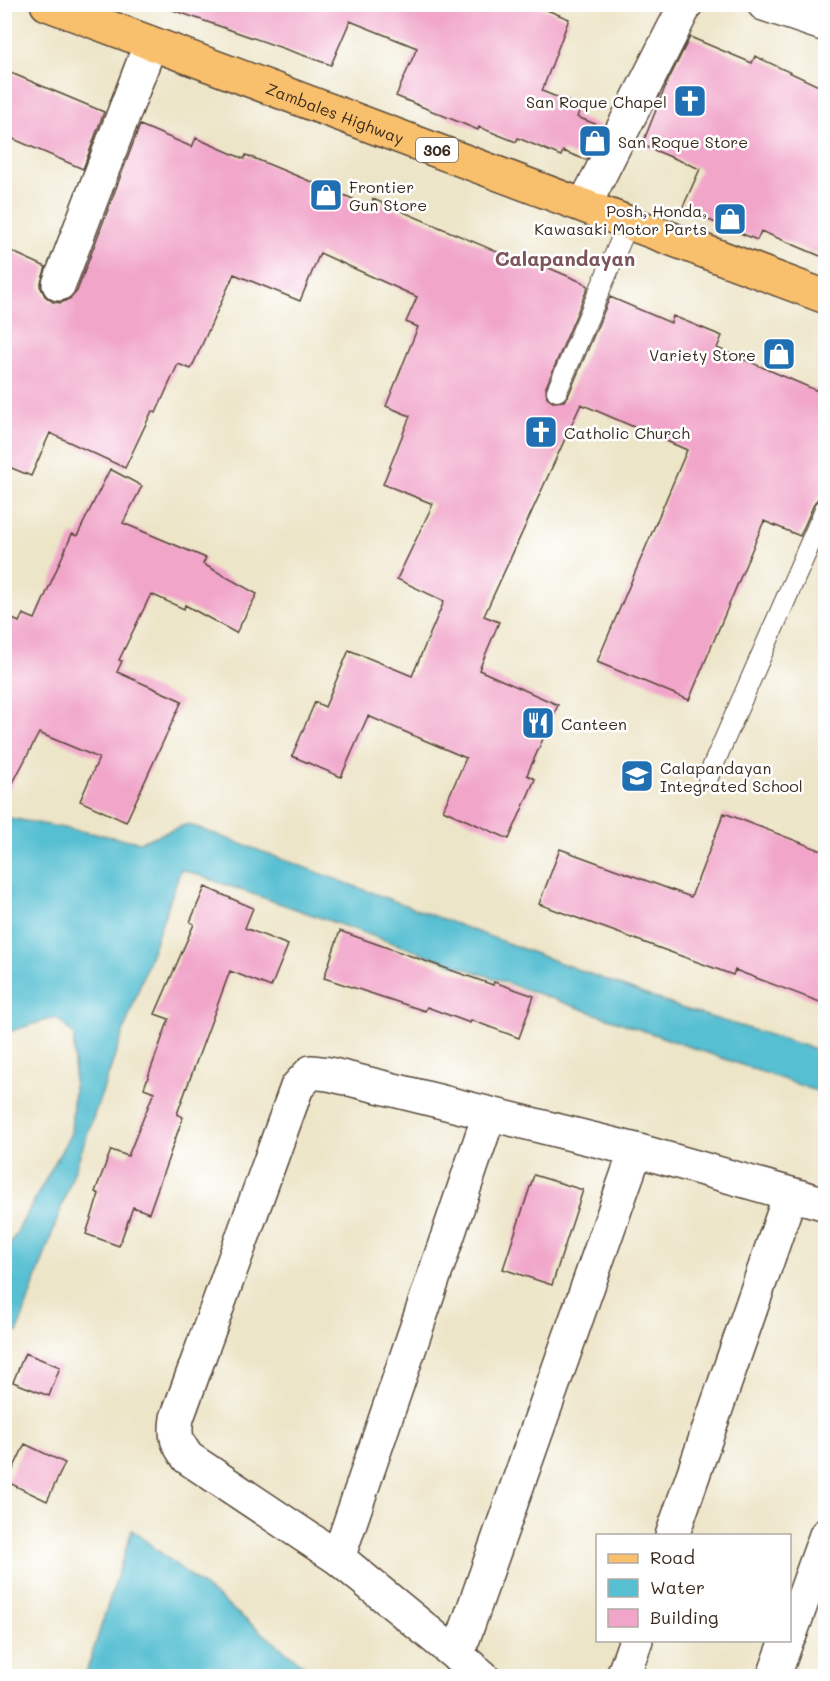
<svg xmlns="http://www.w3.org/2000/svg" width="830" height="1681" font-family="Mali,sans-serif">
  <style>
    .water { fill: #56bfd2; stroke: #487478; stroke-width: 1.5 }
    .building { fill: #f1a5c9 }
    .lines { fill: none; stroke-linecap: round; stroke-linejoin: round }
    .service-casing { stroke: #564638; stroke-width: 22 }
    .minor-casing { stroke: #564638; stroke-width: 36 }
    .primary-casing { stroke: #564638; stroke-width: 36 }
    .service { stroke: #fff; stroke-width: 20 }
    .minor { stroke: #fff; stroke-width: 33 }
    .primary { stroke: #f8bf6c; stroke-width: 33 }
    .labels { text-anchor: middle; dominant-baseline: central; stroke-width: 5; stroke-linejoin: round; paint-order: stroke }
    .shield { fill: #fff; stroke: #766a62; stroke-width: 1.5 }
    .shield-label { font-size: 15px; font-weight: bold; fill: #3b2a1e }
    .poi-label { font-size: 16px; fill: #3b2a1e; stroke: #fff; text-anchor: start }
    .street-label { font-size: 16px; fill: #3b2a1e; stroke: #fff }
    .quarter-label { font-size: 20px; font-weight: bold; fill: #7b555a; stroke: #fff }
  </style>
  <rect width="100%" height="100%" fill="#fff"/>
  <filter id="ink" filterUnits="userSpaceOnUse"><feTurbulence type="fractalNoise" baseFrequency=".0167" numOctaves="2"/><feDisplacementMap in="SourceGraphic" scale="12" xChannelSelector="R" yChannelSelector="G"/><feConvolveMatrix kernelMatrix="1 2 1 2 8 2 1 2 1" color-interpolation-filters="sRGB"/></filter>
  <filter id="wash" filterUnits="userSpaceOnUse"><feTurbulence type="fractalNoise" baseFrequency=".008" numOctaves="4" result="noise"/><feDisplacementMap in="SourceGraphic" scale="24" xChannelSelector="R" yChannelSelector="G"/><feGaussianBlur stdDeviation="1.35" result="paint"/><feColorMatrix in="noise" values="0 0 0 0 0 0 0 0 0 0 0 0 0 0 0 0 0 1.4 0 .05"/><feComposite in="paint" operator="in"/></filter>
  <g filter="url(#wash)">
    <rect width="100%" height="100%" fill="#ede5c8"/>
    <path class="water" d="M 4,817 L 140,842 L 188,824 L 681,1008 L 825,1052 L 825,1094 L 181,869 L 17,1333 L 5,1328 L 5,1254 L 71,1133 L 74,1088 L 74,1035 L 56,1017 L 5,1033 Z
      M 132,1530 L 317,1676 L 85,1676 Z"/>
    <g id="blocks">
      <path class="building" d="M 171,4 L 532,4 L 569,19 L 542,91 L 581,107 L 577,117 L 603,127 L 586,160 L 563,151 L 561,156 L 518,138 L 516,142 L 479,127 L 478,130 L 396,96 L 417,48 L 350,21 L 331,65 L 170,9 Z
        M 690,37 L 752,63 L 755,56 L 825,89 L 825,258 L 761,231 L 757,240 L 682,209 L 700,169 L 642,145 L 666,85 Z
        M 4,70 L 104,112 L 83,169 L 4,135 Z
        M 140,125 L 192,147 L 196,138 L 244,159 L 246,155 L 370,206 L 373,199 L 533,267 L 535,262 L 584,283 L 588,287 L 546,387 L 547,398 L 553,402 L 564,401 L 568,396 L 610,297 L 671,323 L 673,316 L 722,336 L 717,348 L 825,394 L 825,486 L 821,496 L 815,502 L 800,536 L 764,521 L 689,700 L 597,662 L 687,450 L 581,404 L 484,616 L 499,622 L 479,670 L 558,705 L 527,775 L 535,779 L 509,839 L 443,810 L 466,758 L 368,716 L 341,777 L 292,756 L 315,702 L 325,707 L 349,650 L 412,676 L 444,601 L 397,579 L 433,504 L 383,484 L 410,416 L 386,406 L 418,327 L 406,322 L 417,297 L 320,253 L 300,301 L 234,274 L 191,369 L 178,364 L 156,413 L 152,411 L 125,468 L 50,433 L 31,476 L 4,465 L 4,248 L 46,267 L 40,286 L 45,296 L 53,302 L 61,303 L 71,298 L 77,291 Z
        M 110,469 L 142,486 L 123,523 L 206,558 L 203,564 L 257,594 L 236,633 L 185,605 L 184,609 L 151,594 L 119,660 L 122,661 L 117,672 L 182,701 L 126,822 L 80,801 L 99,758 L 39,733 L 4,800 L 4,615 L 19,622 L 23,614 L 35,619 L 72,534 L 77,536 Z
        M 724,813 L 825,852 L 825,1004 L 735,970 L 733,975 L 539,904 L 560,849 L 691,897 Z
        M 205,887 L 253,908 L 245,928 L 288,945 L 271,987 L 230,971 L 177,1114 L 183,1117 L 149,1213 L 133,1207 L 119,1246 L 86,1234 L 99,1194 L 95,1192 L 111,1150 L 128,1156 L 154,1092 L 144,1088 L 169,1019 L 155,1014 L 194,924 L 190,922 Z
        M 340,931 L 493,985 L 494,982 L 534,996 L 519,1038 L 471,1020 L 470,1023 L 427,1007 L 425,1011 L 324,978 Z
        M 534,1175 L 583,1190 L 552,1285 L 503,1269 Z
        M 25,1353 L 60,1367 L 49,1396 L 13,1382 Z
        M 25,1444 L 65,1463 L 47,1501 L 7,1482 Z"/>
    </g>
  </g>
  <g filter="url(#ink)">
    <use href="#blocks" fill-opacity="0" stroke="#564638" stroke-width="1.5"/>
    <g class="lines">
      <defs>
        <path id="service" d="M 557,391 L 629,221
          M 708,777 L 826,507"/>
        <path id="minor" d="M 764,4 L 826,25
          M 585,204 L 686,4
          M 59,284 L 150,45
          M 672,1536 L 790,1195
          M 338,1558 L 489,1115
          M 790,1635 L 826,1535
          M 457,1656 L 636,1150
          M 482,1676 L 338,1558 L 188,1458 C 177,1443 174,1437 177,1418 L 297,1087 L 311,1072 L 329,1074 L 636,1150 L 826,1204
          M 623,1676 L 636,1640
          M 774,1676 L 787,1640"/>
        <g id="primary">
          <path id="s1" d="M 47,4 L 826,297"/>
        </g>
      </defs>
      <use href="#service" class="service-casing"/>
      <use href="#minor" class="minor-casing"/>
      <use href="#primary" class="primary-casing"/>
      <use href="#service" class="service"/>
      <use href="#minor" class="minor"/>
      <use href="#primary" class="primary"/>
    </g>
  </g>
  <defs>
    <symbol id="church-square" viewBox="-11 -11 22 22"><rect x="-9" y="-9" width="18" height="18" rx="4" fill="#1f6fb2" stroke="#fff"/><path d="M-1.2-6h2.4v3.5h3.3v2.4h-3.3V6h-2.4V-.1h-3.3v-2.4h3.3Z" fill="#fff"/></symbol>
    <symbol id="shop-square" viewBox="-11 -11 22 22"><rect x="-9" y="-9" width="18" height="18" rx="4" fill="#1f6fb2" stroke="#fff"/><path d="M-5-2.5h2.3a2.7 3.5 0 0 1 5.4 0H5L5.5 6h-11ZM-1.5-2.5h3a1.5 2.3 0 0 0-3 0Z" fill="#fff"/></symbol>
    <symbol id="restaurant-square" viewBox="-11 -11 22 22"><rect x="-9" y="-9" width="18" height="18" rx="4" fill="#1f6fb2" stroke="#fff"/><path d="M-5-6h1v4h1v-4h1v4h1v-4h1v5L-1.5 .5V6h-2V.5L-5-1ZM5-6V6H3V1.5H1.5Q1.5-4 5-6Z" fill="#fff"/></symbol>
    <symbol id="school-square" viewBox="-11 -11 22 22"><rect x="-9" y="-9" width="18" height="18" rx="4" fill="#1f6fb2" stroke="#fff"/><path d="M0-5L7-2L0 1L-7-2ZM-4 1L0 2.5L4 1V4Q0 6-4 4Z" fill="#fff"/></symbol>
  </defs>
  <g fill-rule="evenodd">
    <use href="#church-square" x="671" y="82" width="38" height="38"/>
    <use href="#shop-square" x="576" y="122" width="38" height="38"/>
    <use href="#shop-square" x="307" y="176" width="38" height="38"/>
    <use href="#shop-square" x="711" y="200" width="38" height="38"/>
    <use href="#shop-square" x="760" y="335" width="38" height="38"/>
    <use href="#church-square" x="522" y="413" width="38" height="38"/>
    <use href="#restaurant-square" x="519" y="704" width="38" height="38"/>
    <use href="#school-square" x="618" y="757" width="38" height="38"/>
  </g>
  <g class="labels">
    <rect class="shield" x="416" y="138" width="42" height="24" rx="4.5"/>
    <g class="shield-label">
      <text x="437" y="150">306</text>
    </g>
    <g class="poi-label">
      <text x="667" y="101" text-anchor="end">San Roque Chapel</text>
      <text x="618" y="141">San Roque Store</text>
      <text x="349" y="186">Frontier<tspan x="349" dy="18">Gun Store</tspan></text>
      <text x="707" y="210" text-anchor="end">Posh, Honda,<tspan x="707" dy="18">Kawasaki Motor Parts</tspan></text>
      <text x="756" y="354" text-anchor="end">Variety Store</text>
      <text x="564" y="432">Catholic Church</text>
      <text x="561" y="723">Canteen</text>
      <text x="660" y="767">Calapandayan<tspan x="660" dy="18">Integrated School</tspan></text>
    </g>
    <g class="street-label">
      <text stroke="none"><textPath href="#s1" startOffset="308">Zambales Highway</textPath></text>
    </g>
    <g class="quarter-label">
      <text x="565" y="258">Calapandayan</text>
    </g>
  </g>
  <rect width="830" height="1681" fill="none" stroke="#fff" stroke-width="24"/>
  <rect x="596" y="1534" width="195" height="108" fill="#ffffff" stroke="#b1aaa5" stroke-width="1.5"/>
  <rect x="608" y="1554" width="30" height="9" fill="#f8bf6c" stroke="#b1aaa5" stroke-width="1.5"/>
  <text x="650" y="1564" font-size="18" fill="#3b2a1e">Road</text>
  <rect x="608" y="1579" width="30" height="18" fill="#56bfd2" stroke="#b1aaa5" stroke-width="1.5"/>
  <text x="650" y="1594" font-size="18" fill="#3b2a1e">Water</text>
  <rect x="608" y="1609" width="30" height="18" fill="#f1a5c9" stroke="#b1aaa5" stroke-width="1.5"/>
  <text x="650" y="1624" font-size="18" fill="#3b2a1e">Building</text>
</svg>
